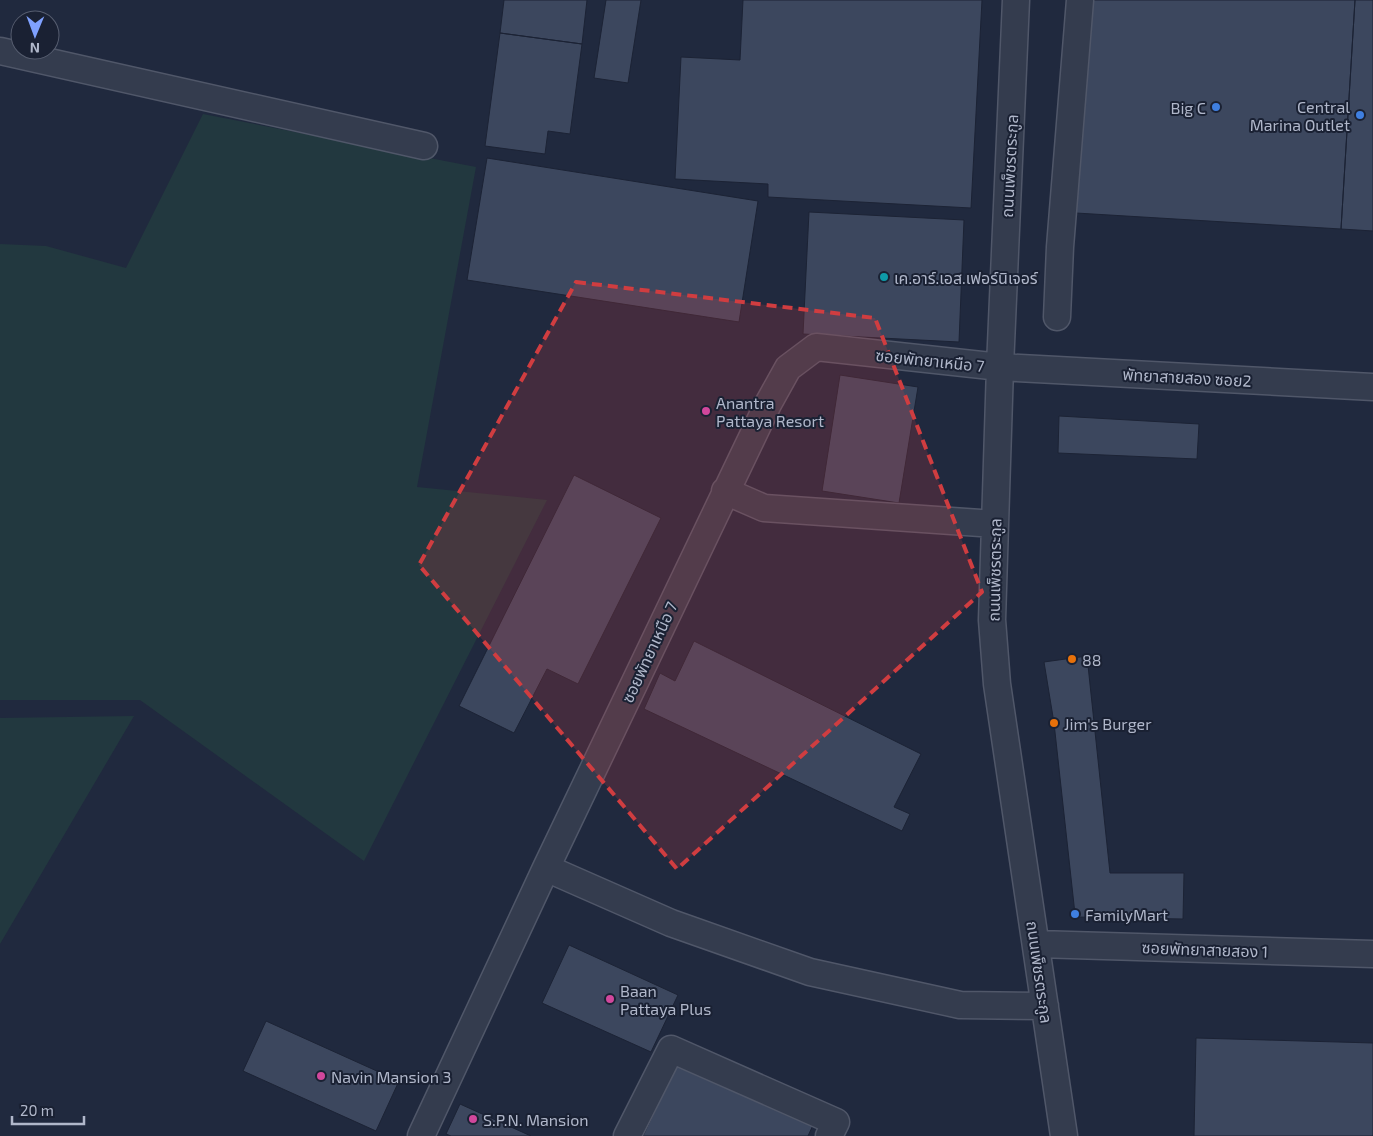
<svg xmlns="http://www.w3.org/2000/svg" width="1373" height="1136" font-family="'Exo 2','Noto Sans Thai',sans-serif">
  <style>
    .green { fill: #22383f }
    .building { fill: #3c475e; stroke: #1c2335 }
    .lines { fill: none; stroke-linecap: round; stroke-linejoin: round }
    .minor-casing { stroke: #505769; stroke-width: 29 }
    .minor { stroke: #343c4e; stroke-width: 26 }
    .marked { fill: #d03d40; fill-opacity: 0.2; stroke: #d03d40; stroke-width: 4; stroke-dasharray: 10 6; stroke-linejoin: round }
    .shop-dot { fill: #3f7fe0; stroke: #1a2133; stroke-width: 2 }
    .culture-dot { fill: #0f9aa8; stroke: #1a2133; stroke-width: 2 }
    .hotel-dot { fill: #d1479c; stroke: #1a2133; stroke-width: 2 }
    .food-dot { fill: #e8710a; stroke: #1a2133; stroke-width: 2 }
    .labels { text-anchor: middle; dominant-baseline: central; stroke-width: 4; stroke-linejoin: round; paint-order: stroke }
    .poi-label { font-size: 16px; fill: #b0b7ca; stroke: #1a2133; text-anchor: start }
    .street-label { font-size: 16px; fill: #b0b7ca; stroke: #1a2133 }
  </style>
  <rect width="100%" height="100%" fill="#20293e"/>
  <path class="green" d="M 203,114 L 476,167 L 417,487 L 547,500 L 364,861 L 140,700 L 0,700 L 0,244 L 46,246 L 126,268 Z
    M 134,716 L 0,944 L 0,718 Z"/>
  <path class="building" d="M 504,0 L 587,0 L 582,44 L 500,33 Z
    M 606,0 L 641,0 L 628,83 L 594,78 Z
    M 743,0 L 982,0 L 971,208 L 768,197 L 768,184 L 675,179 L 681,57 L 740,60 Z
    M 1090,0 L 1355,0 L 1341,229 L 1076,213 Z
    M 1355,0 L 1373,0 L 1373,231 L 1341,229 Z
    M 500,33 L 582,44 L 570,134 L 548,131 L 545,154 L 485,146 Z
    M 487,158 L 758,201 L 739,322 L 467,280 Z
    M 809,212 L 964,220 L 959,342 L 803,334 Z
    M 840,375 L 918,387 L 899,503 L 822,491 Z
    M 1059,416 L 1199,424 L 1197,459 L 1058,453 Z
    M 574,475 L 661,518 L 578,684 L 547,669 L 514,733 L 459,706 Z
    M 694,641 L 921,754 L 894,807 L 910,814 L 902,831 L 644,709 L 660,673 L 675,681 Z
    M 1087,656 L 1110,873 L 1184,873 L 1183,919 L 1076,917 L 1075,914 L 1054,723 L 1044,662 Z
    M 569,945 L 678,995 L 651,1052 L 542,1003 Z
    M 266,1021 L 399,1081 L 376,1131 L 243,1071 Z
    M 1196,1038 L 1373,1043 L 1373,1136 L 1194,1136 Z
    M 679,1060 L 814,1123 L 808,1136 L 643,1136 Z
    M 460,1104 L 531,1136 L 451,1136 L 446,1134 Z"/>
  <g class="lines">
    <defs>
      <path id="minor" d="M 1016,0 L 1000,367 L 992,620 L 997,684 L 1064,1136
        M 0,51 L 424,146
        M 1057,317 L 1060,247 L 1080,0
        M 725,491 L 764,508 L 995,524
        M 546,868 L 671,923 L 810,972 L 960,1005 L 1045,1006
        M 1037,944 L 1373,954
        M 421,1136 L 546,868 L 768,404 L 788,368 L 816,347 L 1000,367 L 1373,387
        M 627,1136 L 671,1049 L 836,1122 L 829,1136"/>
    </defs>
    <use href="#minor" class="minor-casing"/>
    <use href="#minor" class="minor"/>
  </g>
  <path class="marked" d="M 576,282 L 875,318 L 982,592 L 677,869 L 419,565 Z"/>
  <g class="shop-dot">
    <circle cx="1216" cy="107" r="5"/>
    <circle cx="1360" cy="115" r="5"/>
    <circle cx="1075" cy="914" r="5"/>
  </g>
  <circle class="culture-dot" cx="884" cy="277" r="5"/>
  <g class="hotel-dot">
    <circle cx="706" cy="411" r="5"/>
    <circle cx="610" cy="999" r="5"/>
    <circle cx="321" cy="1076" r="5"/>
    <circle cx="473" cy="1119" r="5"/>
  </g>
  <g class="food-dot">
    <circle cx="1072" cy="659" r="5"/>
    <circle cx="1054" cy="723" r="5"/>
  </g>
  <g class="labels">
    <g class="poi-label">
      <text x="1350" y="106" text-anchor="end">Central<tspan x="1350" dy="18">Marina Outlet</tspan></text>
      <text x="1206" y="107" text-anchor="end">Big C</text>
      <text x="894" y="277">เค.อาร์.เอส.เฟอร์นิเจอร์</text>
      <text x="716" y="402">Anantra<tspan x="716" dy="18">Pattaya Resort</tspan></text>
      <text x="1082" y="659">88</text>
      <text x="1064" y="723">Jim's Burger</text>
      <text x="1085" y="914">FamilyMart</text>
      <text x="620" y="990">Baan<tspan x="620" dy="18">Pattaya Plus</tspan></text>
      <text x="331" y="1076">Navin Mansion 3</text>
      <text x="483" y="1119">S.P.N. Mansion</text>
    </g>
    <g class="street-label">
      <text transform="translate(1009 166) rotate(-87)">ถนนเพ็ชรตระกูล</text>
      <text transform="translate(930 360) rotate(6)">ซอยพัทยาเหนือ 7</text>
      <text transform="translate(1187 377) rotate(3)">พัทยาสายสอง ซอย2</text>
      <text transform="translate(994 570) rotate(-89)">ถนนเพ็ชรตระกูล</text>
      <text transform="translate(649 652) rotate(-65)">ซอยพัทยาเหนือ 7</text>
      <text transform="translate(1205 949) rotate(2)">ซอยพัทยาสายสอง 1</text>
      <text transform="translate(1040 972) rotate(82)">ถนนเพ็ชรตระกูล</text>
    </g>
  </g>
  <g transform="translate(35 35) rotate(181)"><circle r="24" fill="#1a2133" stroke="#565d6f"/>
  <path d="M0-4L9 19L0 12L-9 19Z" fill="#7fa1ff"/>
  <text y="-8" font-size="14" font-weight="bold" text-anchor="middle" fill="#b0b7ca">N</text>
  </g>
  <path d="M12 1116v8h72v-8" fill="none" stroke="#b0b7ca" stroke-width="2.5"/>
  <text x="20" y="1116" font-size="15" fill="#b0b7ca" stroke="#1a2133" stroke-width="4" paint-order="stroke">20 m</text>
</svg>
